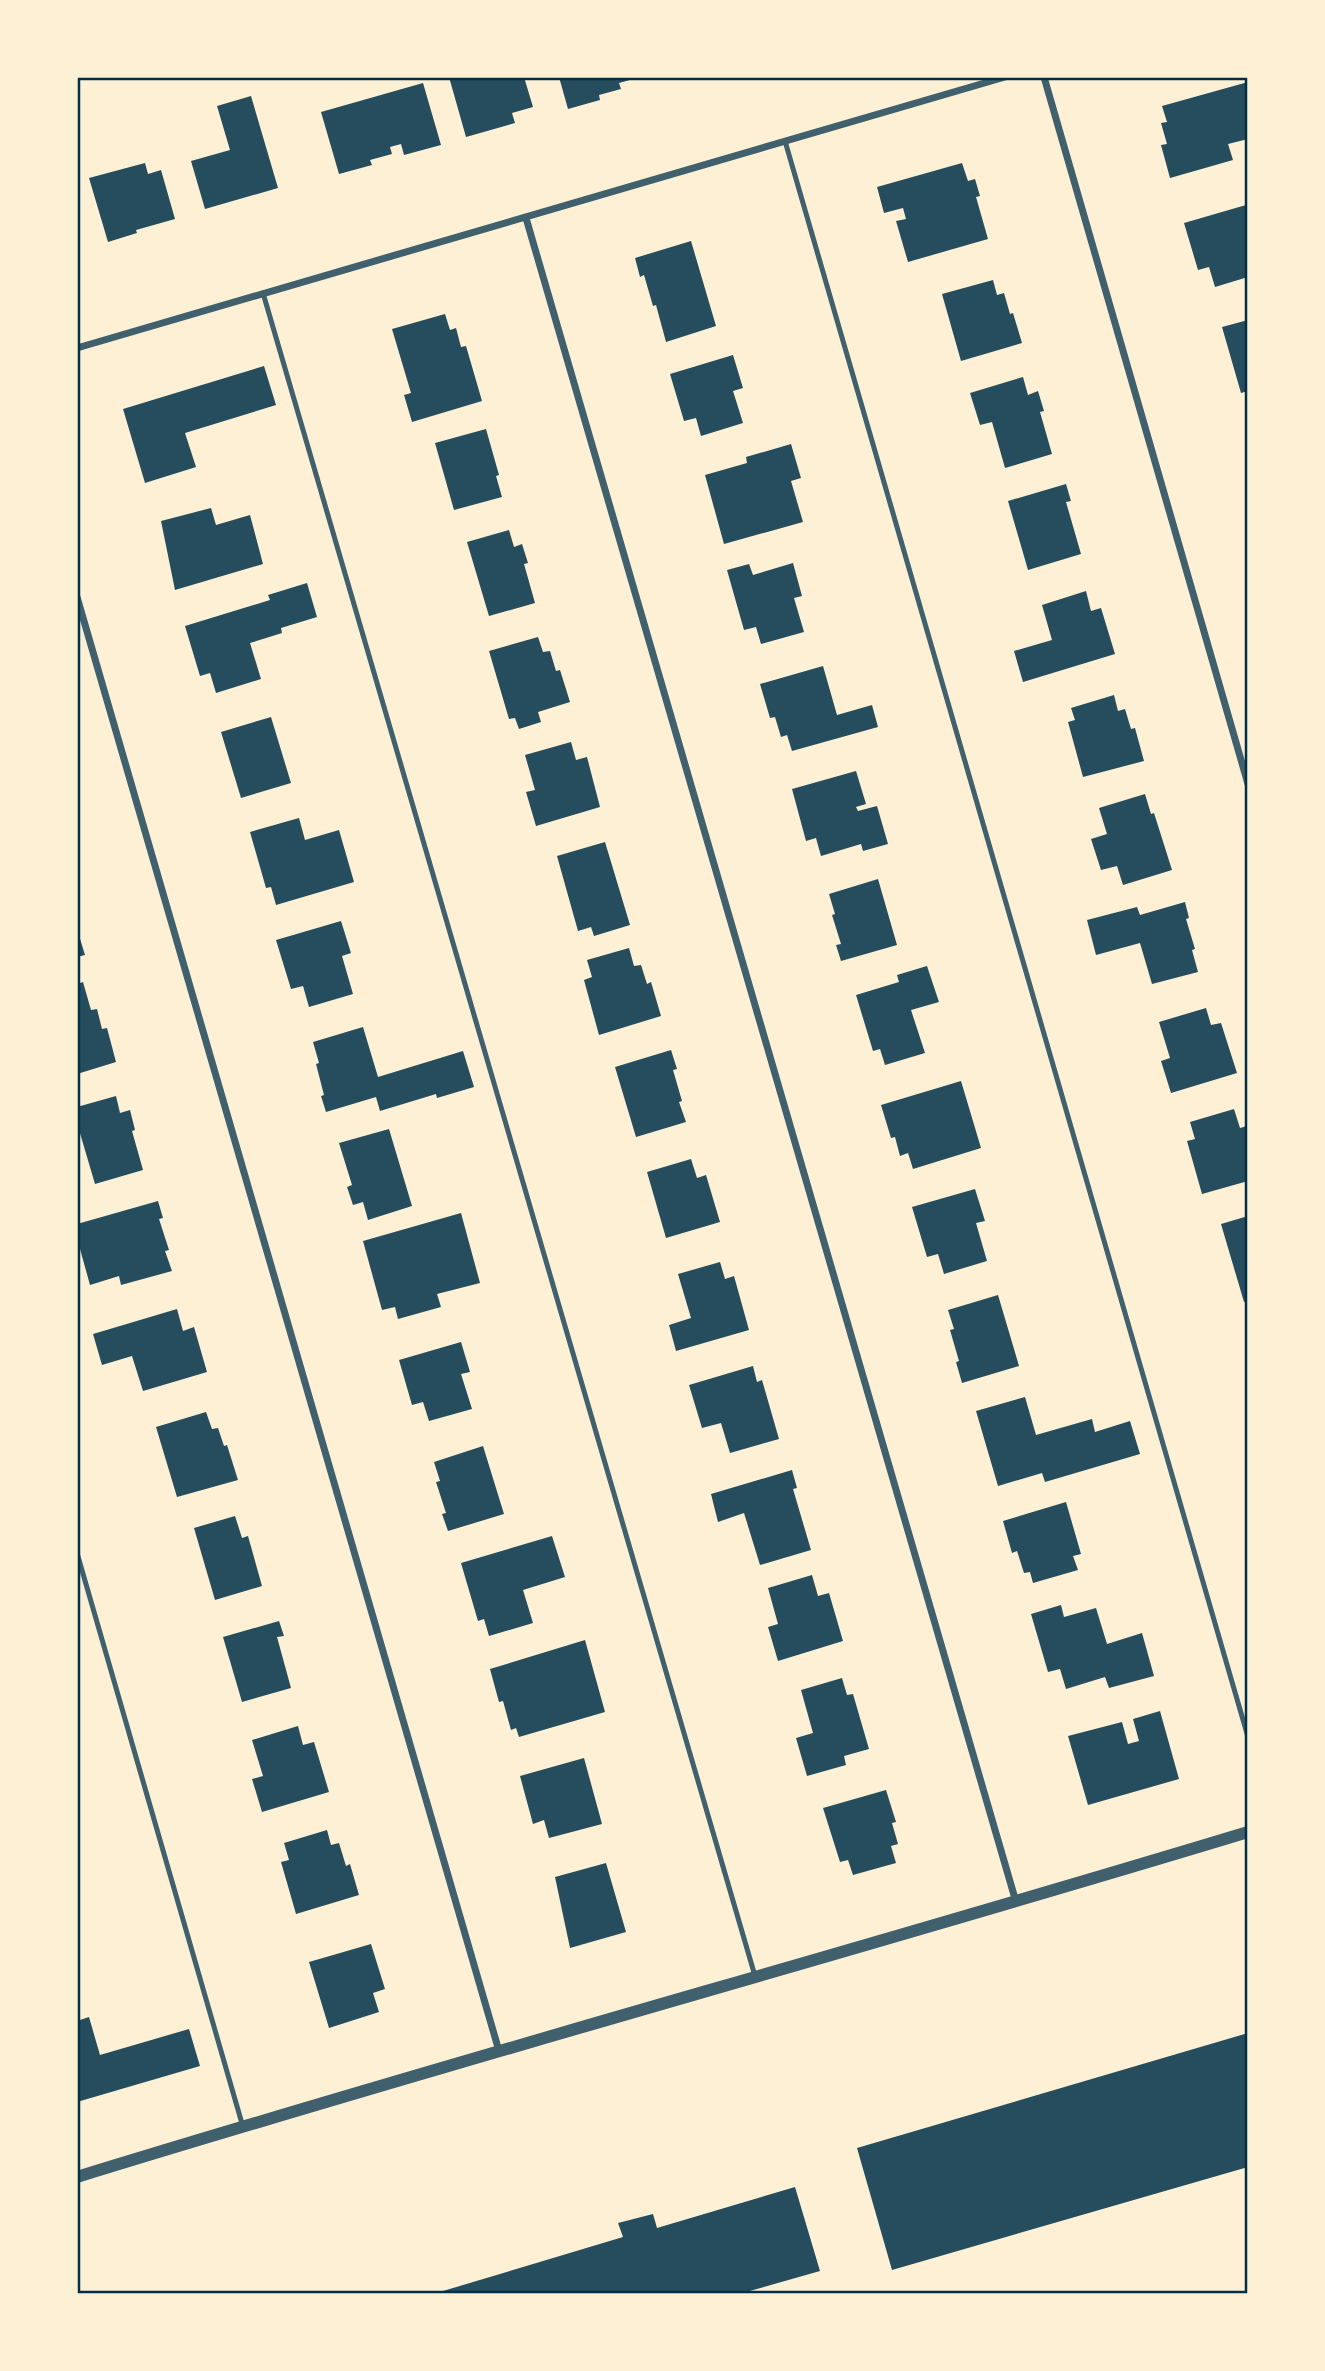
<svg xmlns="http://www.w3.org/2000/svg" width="1325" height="2371" font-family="Helvetica,sans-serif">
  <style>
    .building { fill: #264d5e }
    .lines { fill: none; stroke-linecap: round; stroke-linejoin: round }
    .service { stroke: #3f606c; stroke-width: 5 }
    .minor { stroke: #3f606c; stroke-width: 7 }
    .tertiary { stroke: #3f606c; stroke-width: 12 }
    .neatline { fill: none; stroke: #003049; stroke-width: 2.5 }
  </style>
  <rect width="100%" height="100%" fill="#fdf0d5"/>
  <path class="building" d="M 449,77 L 524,77 L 533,107 L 512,113 L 515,123 L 466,137 Z
    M 559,77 L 637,77 L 637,78 L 619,83 L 621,89 L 599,95 L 600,100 L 568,109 Z
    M 1248,82 L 1248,139 L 1228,144 L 1233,160 L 1170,178 L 1161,145 L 1167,144 L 1161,123 L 1167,122 L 1162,106 Z
    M 423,83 L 441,145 L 404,155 L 401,144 L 390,147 L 392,154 L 370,160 L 372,165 L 339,174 L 321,112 Z
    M 251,96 L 278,188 L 205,209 L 191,161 L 230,150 L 217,106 Z
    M 145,163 L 148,174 L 161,170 L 175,219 L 136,230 L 137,233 L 108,242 L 89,178 Z
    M 962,163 L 968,181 L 975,179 L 980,196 L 976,197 L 988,239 L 908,262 L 896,221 L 906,219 L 903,208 L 884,213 L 877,187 Z
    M 1246,205 L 1248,211 L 1248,277 L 1215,287 L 1209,267 L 1198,270 L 1184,223 Z
    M 691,241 L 716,326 L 666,342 L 656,305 L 653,306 L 644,275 L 640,277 L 635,258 Z
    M 993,280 L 997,295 L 1004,293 L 1010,314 L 1013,313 L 1022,343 L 961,361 L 942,294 Z
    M 445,314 L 450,330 L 456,328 L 461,347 L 466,346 L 482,401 L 412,422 L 404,395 L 411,393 L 392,329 Z
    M 1248,320 L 1248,391 L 1241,393 L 1222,327 Z
    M 733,355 L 743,388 L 733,391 L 743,423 L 701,436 L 696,418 L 684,421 L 670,374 Z
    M 264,366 L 276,405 L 185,433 L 196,467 L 145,483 L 123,409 Z
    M 1023,377 L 1028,395 L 1038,391 L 1044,411 L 1040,412 L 1052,454 L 1005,468 L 992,422 L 980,425 L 970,393 Z
    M 486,429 L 499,475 L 496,476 L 502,497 L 454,510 L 435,443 Z
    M 791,444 L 801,478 L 791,481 L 803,522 L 724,544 L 705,475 L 747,463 L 746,457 Z
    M 1066,484 L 1071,501 L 1066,502 L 1081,554 L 1028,570 L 1008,501 Z
    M 211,508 L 216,525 L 250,515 L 263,564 L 175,590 L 161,521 Z
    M 509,530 L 514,547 L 522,544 L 528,563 L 524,564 L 535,603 L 489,616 L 467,542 Z
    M 793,563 L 802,596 L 794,598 L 804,632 L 761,644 L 756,627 L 744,630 L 727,570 L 749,564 L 753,575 Z
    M 307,583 L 317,617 L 281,628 L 282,633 L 250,643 L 261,679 L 216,693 L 210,673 L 200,676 L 185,626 L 270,600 L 268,595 Z
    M 1086,591 L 1091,611 L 1101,608 L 1115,654 L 1023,682 L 1014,651 L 1052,640 L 1042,605 Z
    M 538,637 L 543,652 L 550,651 L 556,671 L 560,670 L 570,702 L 538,712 L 541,722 L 519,729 L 515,718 L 509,719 L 489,651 Z
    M 823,666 L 837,715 L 872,705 L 878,727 L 792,751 L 787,735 L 781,737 L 775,717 L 770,718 L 760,684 Z
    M 1114,695 L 1118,711 L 1125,709 L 1131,729 L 1135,728 L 1144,761 L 1083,777 L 1068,722 L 1075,720 L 1071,708 Z
    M 271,717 L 291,783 L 241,798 L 221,732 Z
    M 571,742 L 576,760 L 587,757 L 600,807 L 536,826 L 526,792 L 535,790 L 525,755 Z
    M 856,771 L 866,804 L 856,807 L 858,811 L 877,806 L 888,844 L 863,851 L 861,844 L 821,856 L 816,838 L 806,841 L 792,789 Z
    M 1145,794 L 1151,814 L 1154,813 L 1172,870 L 1123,885 L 1117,866 L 1101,870 L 1091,839 L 1107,834 L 1099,808 Z
    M 299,818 L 305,840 L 339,830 L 354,882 L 276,905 L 271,887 L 266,888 L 250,832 Z
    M 605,842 L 630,925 L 594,936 L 591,927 L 578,931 L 557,856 Z
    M 878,879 L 897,945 L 841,961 L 836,945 L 841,944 L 832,915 L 835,914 L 829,894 Z
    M 1185,902 L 1189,918 L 1186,919 L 1195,949 L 1192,950 L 1198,972 L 1152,984 L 1140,943 L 1096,955 L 1087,920 L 1137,907 L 1140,915 Z
    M 341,921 L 351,953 L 342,956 L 353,994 L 309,1007 L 303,986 L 291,989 L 276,940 Z
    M 77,929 L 85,955 L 77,957 Z
    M 629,948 L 634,966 L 641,965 L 647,984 L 651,982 L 661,1016 L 599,1035 L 584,980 L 592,977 L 587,960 Z
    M 927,966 L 939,1002 L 911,1010 L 925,1053 L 885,1065 L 880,1049 L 873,1051 L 856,995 L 899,982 L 897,975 Z
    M 83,982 L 91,1010 L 97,1009 L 102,1029 L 107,1028 L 116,1062 L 77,1074 L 77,984 Z
    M 1206,1008 L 1211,1025 L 1221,1023 L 1237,1073 L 1171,1093 L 1161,1061 L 1170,1058 L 1159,1022 Z
    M 363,1027 L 378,1077 L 463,1051 L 474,1087 L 437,1098 L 436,1094 L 380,1111 L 376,1097 L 326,1112 L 321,1096 L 324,1095 L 316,1064 L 319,1063 L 313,1042 Z
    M 671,1050 L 677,1069 L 673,1070 L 682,1101 L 679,1102 L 686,1122 L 636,1137 L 615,1067 Z
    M 961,1081 L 981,1148 L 913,1169 L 908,1153 L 900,1156 L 895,1137 L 891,1138 L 881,1105 Z
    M 116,1096 L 120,1113 L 130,1110 L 135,1130 L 132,1131 L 143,1170 L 95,1184 L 77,1123 L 77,1107 Z
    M 1234,1109 L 1240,1128 L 1247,1126 L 1248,1130 L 1248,1181 L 1202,1194 L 1187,1141 L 1195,1139 L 1190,1122 Z
    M 389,1129 L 412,1206 L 368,1220 L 363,1202 L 353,1205 L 347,1187 L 352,1185 L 339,1143 Z
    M 691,1159 L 697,1178 L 706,1175 L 720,1222 L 666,1238 L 647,1172 Z
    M 975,1189 L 985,1221 L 976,1223 L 987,1261 L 944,1274 L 938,1254 L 927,1257 L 912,1207 Z
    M 158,1201 L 163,1218 L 159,1219 L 169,1250 L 165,1251 L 172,1271 L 121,1285 L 119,1276 L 90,1285 L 77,1238 L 77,1224 Z
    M 461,1213 L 480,1283 L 437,1294 L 441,1307 L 398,1319 L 395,1307 L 382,1310 L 363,1241 Z
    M 1248,1216 L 1248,1301 L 1244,1302 L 1221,1224 Z
    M 720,1262 L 725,1279 L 734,1276 L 749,1330 L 676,1351 L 669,1325 L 691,1318 L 678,1274 Z
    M 998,1295 L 1019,1366 L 962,1383 L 956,1362 L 959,1361 L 950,1330 L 954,1329 L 948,1310 Z
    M 177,1309 L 183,1331 L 194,1327 L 207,1372 L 143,1391 L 132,1356 L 102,1365 L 93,1334 Z
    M 461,1342 L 470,1372 L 461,1374 L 472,1409 L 429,1421 L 423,1402 L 412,1405 L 399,1360 Z
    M 753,1366 L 757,1382 L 762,1380 L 779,1439 L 730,1453 L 721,1423 L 702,1428 L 689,1385 Z
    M 1025,1397 L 1036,1435 L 1092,1419 L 1095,1432 L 1130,1421 L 1140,1454 L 1045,1482 L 1042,1473 L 998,1486 L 976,1411 Z
    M 206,1412 L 212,1429 L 218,1428 L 224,1446 L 227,1445 L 238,1480 L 177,1497 L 156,1427 Z
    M 483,1446 L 504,1514 L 448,1531 L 442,1514 L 446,1513 L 436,1482 L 440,1481 L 434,1462 Z
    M 792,1470 L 797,1488 L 793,1489 L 811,1550 L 760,1565 L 744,1513 L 718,1522 L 711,1494 Z
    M 1066,1502 L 1081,1554 L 1073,1556 L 1078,1570 L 1033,1583 L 1030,1572 L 1024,1573 L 1017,1551 L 1012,1553 L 1003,1521 Z
    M 235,1516 L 242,1538 L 248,1536 L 262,1586 L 215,1600 L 194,1528 Z
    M 552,1536 L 565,1577 L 523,1590 L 533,1623 L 489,1636 L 484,1619 L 478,1621 L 461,1563 Z
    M 812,1575 L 818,1596 L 829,1593 L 843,1641 L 778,1661 L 768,1627 L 778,1624 L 768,1588 Z
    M 1061,1605 L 1064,1617 L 1096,1608 L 1107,1644 L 1142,1633 L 1154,1676 L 1109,1688 L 1105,1677 L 1066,1689 L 1060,1669 L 1048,1672 L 1031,1614 Z
    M 279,1621 L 284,1636 L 277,1637 L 291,1688 L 242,1702 L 223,1637 Z
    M 585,1640 L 605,1712 L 519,1737 L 516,1728 L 511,1730 L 503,1701 L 499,1702 L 490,1669 Z
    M 842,1678 L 847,1695 L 853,1694 L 869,1749 L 844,1756 L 846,1765 L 807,1776 L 796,1738 L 813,1733 L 801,1690 Z
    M 1160,1711 L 1179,1779 L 1088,1805 L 1068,1736 L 1122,1722 L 1128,1744 L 1139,1741 L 1133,1719 Z
    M 298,1726 L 303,1745 L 314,1742 L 329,1792 L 262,1812 L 252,1779 L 263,1776 L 252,1740 Z
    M 584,1758 L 602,1824 L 549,1838 L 544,1820 L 533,1824 L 520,1776 Z
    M 886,1790 L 896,1822 L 892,1823 L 898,1844 L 891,1846 L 896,1863 L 853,1875 L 848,1860 L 840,1862 L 823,1808 Z
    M 327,1830 L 331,1845 L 339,1843 L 346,1866 L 350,1864 L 359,1895 L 296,1914 L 281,1862 L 289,1860 L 284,1843 Z
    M 606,1863 L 626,1932 L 570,1948 L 555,1877 Z
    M 371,1944 L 385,1989 L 373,1993 L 379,2012 L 329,2028 L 309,1962 Z
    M 89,2017 L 100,2055 L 189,2029 L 200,2066 L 77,2102 L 77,2021 Z
    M 1248,2033 L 1248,2167 L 892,2270 L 857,2148 Z
    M 795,2187 L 820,2271 L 739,2294 L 433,2294 L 623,2237 L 618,2223 L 653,2214 L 657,2228 Z"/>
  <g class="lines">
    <path class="service" d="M 785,141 L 1248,1737
      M 263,293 L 755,1976
      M 77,1553 L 243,2127"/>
    <path class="minor" d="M 1044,77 L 1248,784
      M 526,218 L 1016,1902
      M 77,348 L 1005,77
      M 77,597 L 499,2051"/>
    <path class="tertiary" d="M 77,2177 C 466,2057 859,1950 1248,1832"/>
  </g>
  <rect width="1325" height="2371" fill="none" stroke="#fdf0d5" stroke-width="158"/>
  <rect x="79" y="79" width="1167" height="2213" class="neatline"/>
</svg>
